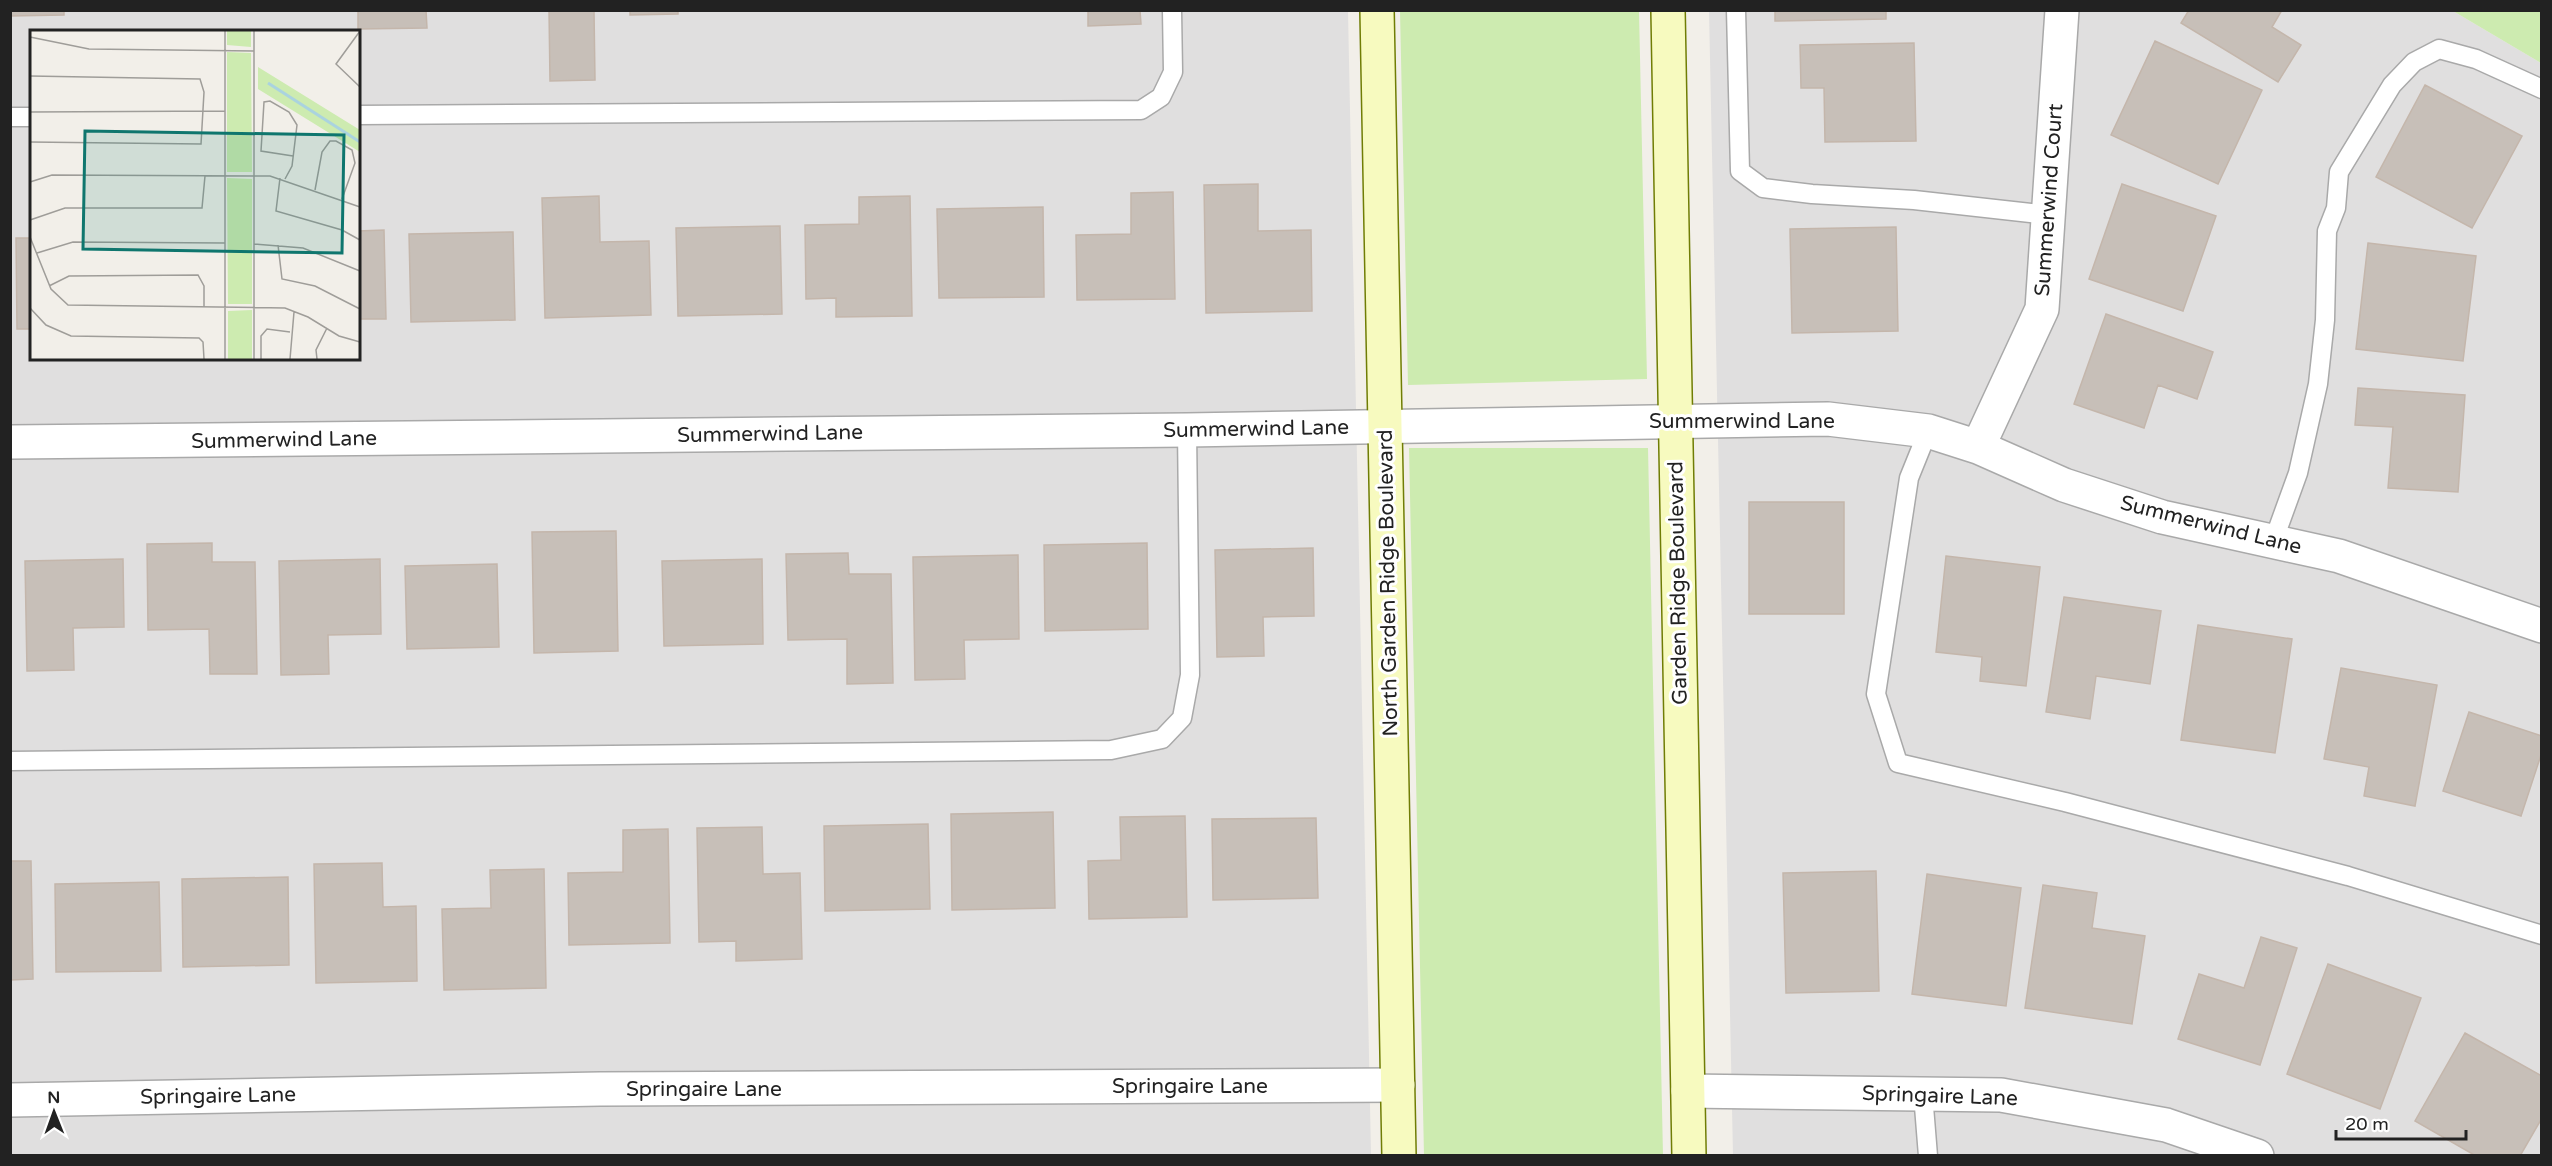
<svg xmlns="http://www.w3.org/2000/svg" width="2552" height="1166" font-family="'Varela Round',sans-serif">
  <style>
    .residential { fill: #e0dfdf; fill-rule: evenodd }
    .grass { fill: #cdebb0 }
    .building { fill: #c7bfb8; stroke: #c4b6ab; stroke-width: 1.5 }
    .lines { fill: none; stroke-linecap: round; stroke-linejoin: round }
    .lane-casing { stroke: #a9a9a9; stroke-width: 21 }
    .street-casing { stroke: #a9a9a9; stroke-width: 36 }
    .secondary-casing { stroke: #707d05; stroke-width: 36 }
    .lane { stroke: #fff; stroke-width: 18 }
    .street { stroke: #fff; stroke-width: 33 }
    .secondary { stroke: #f7fabf; stroke-width: 33 }
    .labels { text-anchor: middle; dominant-baseline: central; stroke-width: 6; stroke-linejoin: round; paint-order: stroke }
    .street-label { font-size: 21px; fill: #222; stroke: #fff }
    .inset-river { fill: none; stroke: #aad3df; stroke-width: 3 }
    .inset-road { fill: none; stroke: #9f9d99; stroke-width: 1.5 }
    .view { fill: #0f766e; fill-opacity: 0.15; stroke: #0f766e; stroke-width: 3 }
    .inset-edge { fill: none; stroke: #222; stroke-width: 3 }
  </style>
  <rect width="100%" height="100%" fill="#f2efe9"/>
  <path class="residential" d="M 10,11 L 1348,11 L 1371,1155 L 11,1155 ZM 32,32 L 358,32 L 358,358 L 32,358 Z
    M 1709,11 L 2453,11 L 2541,63 L 2541,1155 L 1733,1155 Z"/>
  <path class="grass" d="M 1400,11 L 1639,11 L 1647,379 L 1408,385 Z
    M 2453,11 L 2541,11 L 2541,63 Z
    M 1409,448 L 1648,448 L 1663,1155 L 1424,1155 Z"/>
  <path class="building" d="M 10,10 L 64,10 L 64,15 L 10,16 Z
    M 358,10 L 426,10 L 427,28 L 358,29 Z
    M 549,10 L 594,10 L 595,80 L 550,81 Z
    M 630,10 L 678,10 L 678,14 L 630,15 Z
    M 1088,10 L 1140,10 L 1141,24 L 1088,26 Z
    M 1775,10 L 1886,10 L 1886,19 L 1775,21 Z
    M 2189,10 L 2282,10 L 2272,27 L 2301,45 L 2278,82 L 2181,23 Z
    M 2155,41 L 2262,90 L 2218,184 L 2111,135 Z
    M 1914,43 L 1916,141 L 1825,142 L 1824,88 L 1801,88 L 1800,45 Z
    M 2425,85 L 2522,136 L 2472,228 L 2376,177 Z
    M 1258,184 L 1258,231 L 1311,230 L 1312,311 L 1206,313 L 1204,185 Z
    M 2122,184 L 2216,216 L 2183,311 L 2089,279 Z
    M 1173,192 L 1175,299 L 1077,300 L 1076,235 L 1131,234 L 1131,193 Z
    M 599,196 L 600,242 L 649,241 L 651,315 L 545,318 L 542,198 Z
    M 910,196 L 912,316 L 836,317 L 836,298 L 806,299 L 805,225 L 859,224 L 859,197 Z
    M 1043,207 L 1044,297 L 939,298 L 937,209 Z
    M 780,226 L 782,314 L 678,316 L 676,228 Z
    M 1896,227 L 1898,331 L 1792,333 L 1790,229 Z
    M 384,230 L 386,319 L 358,319 L 358,231 Z
    M 513,232 L 515,320 L 411,322 L 409,234 Z
    M 16,238 L 32,238 L 32,329 L 17,329 Z
    M 2368,243 L 2476,256 L 2463,361 L 2356,349 Z
    M 2106,314 L 2213,352 L 2197,399 L 2158,385 L 2144,428 L 2074,404 Z
    M 2358,388 L 2465,395 L 2458,492 L 2388,488 L 2393,427 L 2355,425 Z
    M 1749,502 L 1844,502 L 1844,614 L 1749,614 Z
    M 616,531 L 618,651 L 534,653 L 532,532 Z
    M 212,543 L 212,562 L 255,562 L 257,674 L 210,674 L 209,629 L 148,630 L 147,544 Z
    M 1147,543 L 1148,629 L 1045,631 L 1044,545 Z
    M 1313,548 L 1314,616 L 1263,617 L 1264,656 L 1217,657 L 1215,550 Z
    M 848,553 L 849,574 L 891,574 L 893,683 L 847,684 L 847,639 L 788,640 L 786,554 Z
    M 1018,555 L 1019,639 L 964,640 L 965,679 L 915,680 L 913,557 Z
    M 1946,556 L 2040,567 L 2026,686 L 1980,681 L 1982,657 L 1936,652 Z
    M 123,559 L 124,627 L 73,628 L 74,670 L 27,671 L 25,561 Z
    M 380,559 L 381,634 L 328,635 L 329,674 L 281,675 L 279,561 Z
    M 762,559 L 763,644 L 664,646 L 662,561 Z
    M 497,564 L 499,647 L 407,649 L 405,566 Z
    M 2064,597 L 2161,611 L 2150,684 L 2096,676 L 2090,719 L 2046,712 Z
    M 2198,625 L 2292,639 L 2275,753 L 2181,740 Z
    M 2341,668 L 2437,685 L 2415,806 L 2364,796 L 2369,767 L 2324,759 Z
    M 2469,712 L 2542,736 L 2542,752 L 2521,816 L 2443,791 Z
    M 1053,812 L 1055,908 L 952,910 L 951,814 Z
    M 1185,816 L 1187,917 L 1089,919 L 1088,861 L 1121,860 L 1120,817 Z
    M 1316,818 L 1318,898 L 1213,900 L 1212,819 Z
    M 928,824 L 930,909 L 825,911 L 824,826 Z
    M 762,827 L 763,874 L 800,873 L 802,959 L 736,961 L 736,941 L 699,942 L 697,828 Z
    M 668,829 L 670,943 L 569,945 L 568,873 L 623,872 L 623,830 Z
    M 10,861 L 31,861 L 33,979 L 10,980 Z
    M 382,863 L 383,907 L 416,906 L 417,981 L 316,983 L 314,864 Z
    M 544,869 L 546,988 L 444,990 L 442,909 L 491,908 L 490,870 Z
    M 1876,871 L 1879,991 L 1786,993 L 1783,873 Z
    M 1927,874 L 2021,888 L 2006,1006 L 1912,994 Z
    M 288,877 L 289,965 L 183,967 L 182,879 Z
    M 159,882 L 161,971 L 56,972 L 55,884 Z
    M 2043,885 L 2097,893 L 2092,928 L 2145,936 L 2132,1024 L 2025,1008 Z
    M 2261,937 L 2297,948 L 2260,1065 L 2178,1039 L 2199,974 L 2244,988 Z
    M 2328,964 L 2421,998 L 2380,1109 L 2287,1074 Z
    M 2465,1033 L 2542,1076 L 2542,1118 L 2520,1156 L 2476,1156 L 2415,1121 Z"/>
  <g class="lines">
    <defs>
      <path id="lane" d="M 1736,10 L 1740,171 L 1763,188 L 1812,194 L 1914,200 L 2049,215
        M 358,115 L 1141,110 L 1161,97 L 1173,72 L 1172,10
        M 10,117 L 32,117
        M 1928,431 L 1909,478 L 1876,694 L 1898,763 L 2065,802 L 2348,876 L 2542,935
        M 2273,542 L 2298,473 L 2318,384 L 2325,320 L 2327,231 L 2336,208 L 2339,172 L 2392,85 L 2414,62 L 2439,49 L 2476,59 L 2542,89
        M 10,761 L 1111,750 L 1162,739 L 1182,718 L 1190,675 L 1187,430
        M 1923,1094 L 1928,1156"/>
      <path id="street" d="M 10,442 L 1187,430 L 1828,419 L 1928,431 L 1978,447 L 2064,485 L 2162,517 L 2339,556 L 2542,626
        M 1978,447 L 2042,309 L 2062,10
        M 1688,1091 L 2001,1095 L 2166,1125 L 2257,1156
        M 10,1100 L 600,1089 L 1398,1085"/>
      <path id="secondary" d="M 1377,10 L 1399,1156
        M 1668,10 L 1689,1156"/>
    </defs>
    <use href="#lane" class="lane-casing"/>
    <use href="#street" class="street-casing"/>
    <use href="#secondary" class="secondary-casing"/>
    <use href="#lane" class="lane"/>
    <use href="#street" class="street"/>
    <use href="#secondary" class="secondary"/>
  </g>
  <g class="labels">
    <g class="street-label">
      <text transform="translate(2049 200) rotate(-86)">Summerwind Court</text>
      <text x="1742" y="421">Summerwind Lane</text>
      <text transform="translate(1256 429) rotate(-1)">Summerwind Lane</text>
      <text transform="translate(770 434) rotate(-1)">Summerwind Lane</text>
      <text transform="translate(284 440) rotate(-1)">Summerwind Lane</text>
      <text transform="translate(2211 525) rotate(14)">Summerwind Lane</text>
      <text transform="translate(1388 583) rotate(-91)">North Garden Ridge Boulevard</text>
      <text transform="translate(1678 583) rotate(-91)">Garden Ridge Boulevard</text>
      <text x="1190" y="1086">Springaire Lane</text>
      <text x="704" y="1089">Springaire Lane</text>
      <text transform="translate(218 1096) rotate(-1)">Springaire Lane</text>
      <text transform="translate(1940 1096) rotate(2)">Springaire Lane</text>
    </g>
  </g>
  <g transform="translate(30 30)">
    <rect width="330" height="330" fill="#f2efe9"/>
    <path d="M 197,1 L 221,1 L 221,17 L 197,15 ZM 197,22 L 221,23 L 222,142 L 197,142 ZM 228,37 L 330,100 L 330,122 L 228,59 ZM 197,148 L 222,149 L 222,274 L 198,274 ZM 222,280 L 222,329 L 198,329 L 198,281 Z" fill="#cdebb0"/>
    <path class="inset-river" d="M 238,53 L 330,112"/>
    <path class="inset-road" d="M 195,1 L 195,329M 224,1 L 224,329M 330,1 L 306,34 L 330,57M 0,7 L 59,19 L 224,21M 0,46 L 170,49 L 174,62 L 171,114 L 0,112M 0,82 L 195,81M 250,148 L 246,181 L 312,200 L 330,210M 255,149 L 262,136 L 267,95 L 259,82 L 240,71 L 234,72 L 231,121 L 263,126M 0,152 L 22,145 L 240,146 L 330,177M 285,160 L 292,122 L 300,111 L 306,111 L 322,120 L 325,133 L 312,169M 0,190 L 35,178 L 172,178 L 175,146M 0,207 L 21,259 L 38,275 L 255,278 L 278,287 L 309,306 L 330,312M 224,214 L 273,218 L 330,241M 248,215 L 252,249 L 285,256 L 330,279M 7,223 L 43,212 L 195,213M 19,256 L 39,246 L 168,245 L 174,256 L 174,277M 0,278 L 16,295 L 41,306 L 169,308 L 173,312 L 174,329M 231,329 L 231,306 L 237,299 L 260,302M 260,329 L 264,282M 287,329 L 286,320 L 297,298"/>
    <path class="view" d="M 55,101 L 314,105 L 312,223 L 53,219 Z"/>
    <rect width="330" height="330" class="inset-edge"/>
  </g>
  <rect width="2552" height="1166" fill="none" stroke="#222222" stroke-width="24"/>
  <g transform="translate(54 1112) rotate(359)" stroke="#ffffff" stroke-width="4.5" paint-order="stroke">
  <path d="M0-4.5L10 22L0 15L-10 22Z" fill="#222222"/>
  <text y="-9" font-size="16" font-weight="bold" text-anchor="middle" fill="#222222">N</text>
  </g>
  <path d="M2336 1130v9h130v-9" fill="none" stroke="#222222" stroke-width="3"/>
  <text x="2345" y="1130" font-size="18" fill="#222222" stroke="#ffffff" stroke-width="4.5" paint-order="stroke">20 m</text>
</svg>
